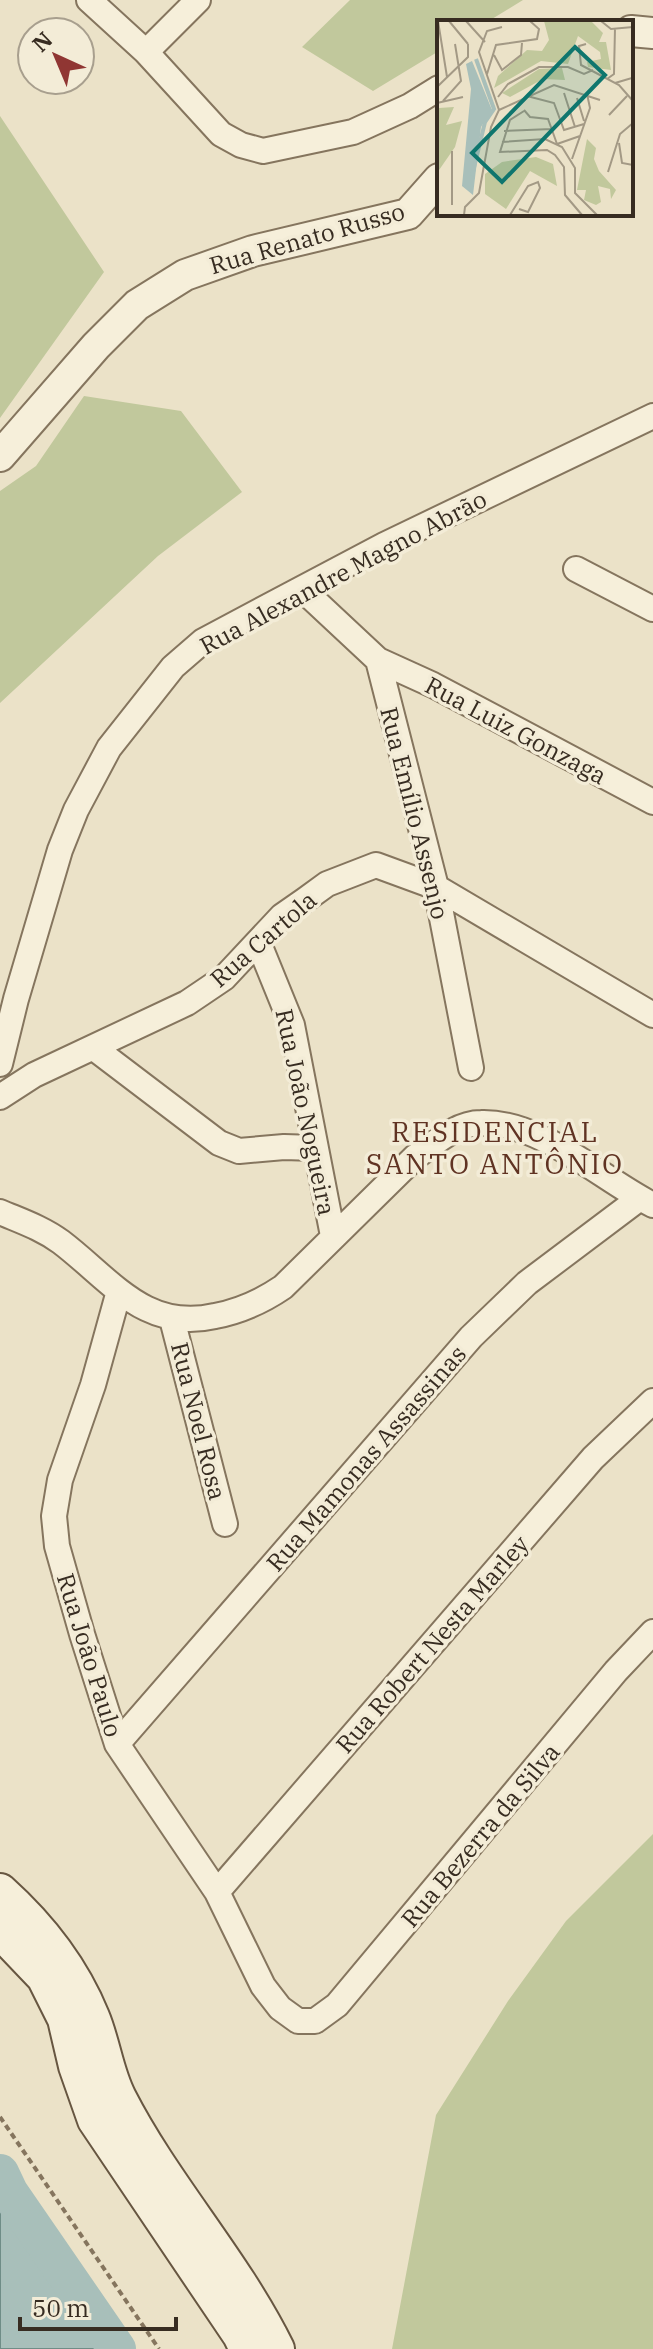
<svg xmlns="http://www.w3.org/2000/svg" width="653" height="2349" font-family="'IBM Plex Serif',serif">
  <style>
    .green { fill: #c1c89c }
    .water { fill: #a8bfba; stroke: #6f8d87; stroke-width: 2 }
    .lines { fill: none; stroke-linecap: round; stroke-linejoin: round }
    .river { stroke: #a8bfba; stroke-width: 38 }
    .minor-casing { stroke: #85755e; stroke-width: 28 }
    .tertiary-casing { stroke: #85755e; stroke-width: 34 }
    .secondary-casing { stroke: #675641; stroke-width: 38 }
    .path { stroke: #85755e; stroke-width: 4; stroke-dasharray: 6 4; stroke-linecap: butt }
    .minor { stroke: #f6efda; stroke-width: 24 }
    .tertiary { stroke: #f6efda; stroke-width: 30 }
    .secondary { stroke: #f6efda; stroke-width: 34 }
    .labels { text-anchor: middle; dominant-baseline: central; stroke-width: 7; stroke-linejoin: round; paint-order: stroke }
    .street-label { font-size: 24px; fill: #372c21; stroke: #f3ecd7 }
    .quarter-label { font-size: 28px; letter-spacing: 2px; fill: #603323; stroke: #f3ecd7 }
    .inset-river { fill: none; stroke: #a8bfba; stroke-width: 4 }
    .inset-road { fill: none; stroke: #a39985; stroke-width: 2 }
    .view { fill: #0f766e; fill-opacity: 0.15; stroke: #0f766e; stroke-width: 4 }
    .inset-edge { fill: none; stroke: #372c21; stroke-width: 4 }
  </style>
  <rect width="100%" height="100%" fill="#ebe2c8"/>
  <path class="green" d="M 350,0 L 523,0 L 487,22 L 439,22 L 439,51 L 373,91 L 302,47 Z
    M 0,116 L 104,272 L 0,418 Z
    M 84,396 L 181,411 L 242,492 L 158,556 L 0,703 L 0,491 L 36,466 Z
    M 653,1834 L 653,2349 L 392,2349 L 436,2115 L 508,2001 L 566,1921 Z"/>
  <path class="water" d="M 0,2204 L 97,2349 L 0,2349 Z"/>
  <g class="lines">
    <path class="river" d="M 0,2173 L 9,2192 L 117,2349"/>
    <defs>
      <path id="minor" d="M 89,0 L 146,52 L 221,134 L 241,145 L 263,151 L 353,132 L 410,106 L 439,88
        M 146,52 L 198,0
        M 576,569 L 653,609
        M 302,589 L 378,660 L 436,887 L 471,1068
        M 378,660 L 433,685 L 653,802
        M 259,944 L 292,1025 L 333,1236
        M 94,1048 L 219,1143 L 239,1151 L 284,1147 L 315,1148
        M 0,1064 L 16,999 L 60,850 L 76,810 L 109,748 L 173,667 L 203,641 L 384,545 L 653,416
        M 0,1097 L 34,1075 L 187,1003 L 224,978 L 282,916 L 305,900 L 327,884 L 376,865 L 436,887 L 653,1015
        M 0,1212 C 21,1221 42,1228 61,1242 C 111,1280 145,1332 215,1316 C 241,1311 261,1302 283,1287 L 415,1157 C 434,1144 456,1123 481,1123 C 541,1121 601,1179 653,1205
        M 119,1291 L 93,1385 L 60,1480 L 54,1516 L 57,1546 L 82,1634 L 117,1744 L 217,1892 L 263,1986 L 280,2008 L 298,2021 L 315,2021 L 337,2005 L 616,1671 L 653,1632
        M 172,1319 L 225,1524
        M 117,1744 L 471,1337 L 527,1283 L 640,1198
        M 217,1892 L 593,1458 L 653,1401"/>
      <path id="tertiary" d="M 631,31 L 653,33
        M 0,456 L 96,346 L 137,305 L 185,275 L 253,251 L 408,214 L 439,179"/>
      <path id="secondary" d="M 0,1891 C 39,1926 72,1968 92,2017 C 103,2043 106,2073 119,2098 C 164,2186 233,2260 277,2349
        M 0,1931 L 44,1977 L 65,2019 L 76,2066 L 95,2120 L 240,2335 L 247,2349"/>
    </defs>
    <use href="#minor" class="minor-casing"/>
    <use href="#tertiary" class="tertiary-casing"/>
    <use href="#secondary" class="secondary-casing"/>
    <path class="path" d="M 0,2117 L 159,2349"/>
    <use href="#minor" class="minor"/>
    <use href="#tertiary" class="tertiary"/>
    <use href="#secondary" class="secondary"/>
  </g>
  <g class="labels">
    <g class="street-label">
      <text transform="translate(307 238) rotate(-16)">Rua Renato Russo</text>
      <text transform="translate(343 572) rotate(-28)">Rua Alexandre Magno Abrão</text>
      <text transform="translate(516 730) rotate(28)">Rua Luiz Gonzaga</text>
      <text transform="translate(415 813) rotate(76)">Rua Emílio Assenjo</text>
      <text transform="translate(263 939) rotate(-41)">Rua Cartola</text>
      <text transform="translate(306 1112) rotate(78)">Rua João Nogueira</text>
      <text transform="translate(199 1421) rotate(76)">Rua Noel Rosa</text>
      <text transform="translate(366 1458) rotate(-49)">Rua Mamonas Assassinas</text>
      <text transform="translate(432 1644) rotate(-49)">Rua Robert Nesta Marley</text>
      <text transform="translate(90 1655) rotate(73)">Rua João Paulo</text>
      <text transform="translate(480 1835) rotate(-50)">Rua Bezerra da Silva</text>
    </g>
    <g class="quarter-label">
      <text x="495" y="1131">RESIDENCIAL<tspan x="495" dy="32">SANTO ANTÔNIO</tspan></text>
    </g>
  </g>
  <g transform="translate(437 20)">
    <rect width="196" height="196" fill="#ebe2c8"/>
    <path d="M 107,1 L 154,1 L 166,13 L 162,22 L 169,22 L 174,50 L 151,47 L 150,42 L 164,39 L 163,32 L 141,16 L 131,44 L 104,41 L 57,68 L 61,56 L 90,30 L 105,31 L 112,20 ZM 125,48 L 128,60 L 106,59 L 73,77 L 65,73 L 102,49 ZM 17,87 L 9,105 L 25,101 L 18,127 L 0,153 L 2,88 ZM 150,119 L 159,128 L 157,139 L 162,151 L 179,170 L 174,179 L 173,169 L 161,166 L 164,182 L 159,185 L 147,180 L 149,170 L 140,170 ZM 99,137 L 116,144 L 120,166 L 93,151 L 69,189 L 48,174 L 48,154 L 65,142 Z" fill="#c1c89c"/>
    <path d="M 35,41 L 55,90 L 44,107 L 36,175 L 25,166 L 34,69 L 29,44 Z" fill="#a8bfba"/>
    <path class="inset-river" d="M 35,156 L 48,102 L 57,89 L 39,39"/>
    <path class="inset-road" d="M 1,1 L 10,57M 12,1 L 31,24M 29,1 L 48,22M 164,1 L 174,9 L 196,7M 149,24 L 142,26 L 144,45 L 182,65 L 196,81M 57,35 L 65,50 L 84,35 L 85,23M 50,54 L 59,25 L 100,19 L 102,9 L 93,1M 170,59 L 177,54 L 178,8M 178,63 L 195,58 L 196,25M 0,67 L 31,37 L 31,24M 127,73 L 138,107M 90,76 L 117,83 L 127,110 L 147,104M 61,77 L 71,64 L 102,47 L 131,47 L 147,54 L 156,50M 140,78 L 147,101M 6,81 L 24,61 L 18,24M 0,83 L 26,77M 62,90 L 117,65 L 163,80M 87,90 L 93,97 L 111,99 L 120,124M 87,91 L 73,100 L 63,132 L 110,130 L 118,135 L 127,147 L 128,175 L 145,195M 172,95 L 190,76M 67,111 L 115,109M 65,122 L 108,119 L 125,127 L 138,148 L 138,173 L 160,195M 182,123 L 185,143 L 196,145M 120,124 L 143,116M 135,139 L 153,88 L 150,74M 171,152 L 183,114 L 196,103M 15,185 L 15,131M 27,195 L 28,187 L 42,173 L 54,107 L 62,90 L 42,32 L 50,11 L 65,7M 73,195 L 91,166 L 101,162 L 103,168 L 91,192 L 82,189"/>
    <path class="view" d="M 138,27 L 168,55 L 65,162 L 35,133 Z"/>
    <rect width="196" height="196" class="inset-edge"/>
  </g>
  <g transform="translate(56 56) rotate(316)"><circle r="38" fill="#f3ecd7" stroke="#a89f8e" stroke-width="2"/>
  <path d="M0-6L14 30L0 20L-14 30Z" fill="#903633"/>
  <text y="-12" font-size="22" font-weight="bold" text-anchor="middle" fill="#372c21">N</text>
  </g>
  <path d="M20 2317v12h156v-12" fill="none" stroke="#372c21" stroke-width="4"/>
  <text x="32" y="2317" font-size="24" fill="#372c21" stroke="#f3ecd7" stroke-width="6" paint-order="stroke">50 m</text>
</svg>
